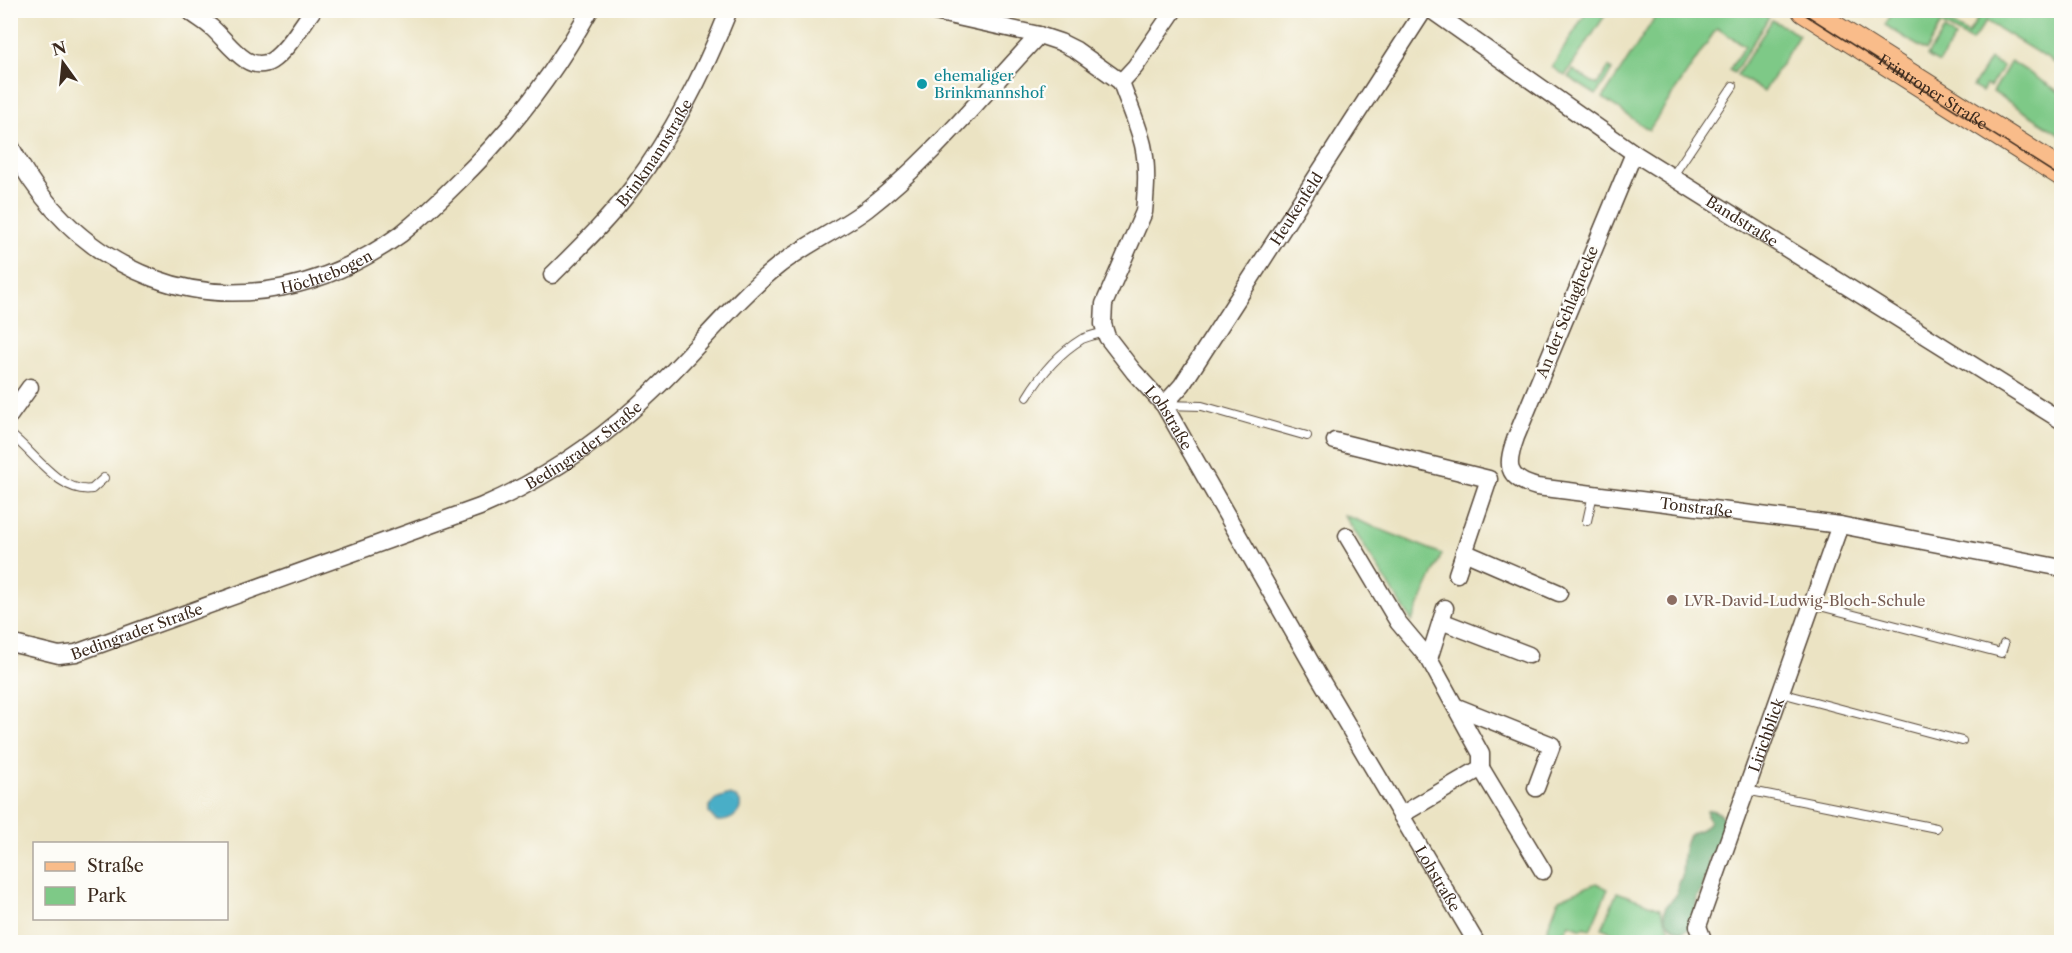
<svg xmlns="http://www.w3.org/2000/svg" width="2072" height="953" font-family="'Libre Caslon Text',serif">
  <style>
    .green { fill: #7ec987; stroke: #5c7a52; stroke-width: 1.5 }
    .forest { fill: #66ad74; stroke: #506c49; stroke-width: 1.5 }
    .water { fill: #48aec7; stroke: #426c72; stroke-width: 1.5 }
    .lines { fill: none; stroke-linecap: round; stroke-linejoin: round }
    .service-casing { stroke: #554637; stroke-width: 10 }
    .minor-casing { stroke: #554637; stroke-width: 19 }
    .primary-casing { stroke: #554637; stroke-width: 28 }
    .service { stroke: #fff; stroke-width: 8 }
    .minor { stroke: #fff; stroke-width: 16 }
    .primary { stroke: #f9bc8a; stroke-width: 26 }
    .tram { stroke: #3b2a1e; stroke-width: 1.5 }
    .culture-dot { fill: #0f9aa8; stroke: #fdfcf7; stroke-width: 2 }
    .education-dot { fill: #8d6e63; stroke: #fdfcf7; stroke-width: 2 }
    .labels { text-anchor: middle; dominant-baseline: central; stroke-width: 4.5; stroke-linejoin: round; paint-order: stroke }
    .culture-label { font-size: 15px; fill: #0d838f; stroke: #fdfcf7; text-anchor: start }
    .street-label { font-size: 15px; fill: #3b2a1e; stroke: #fdfcf7 }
    .education-label { font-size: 15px; fill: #785e54; stroke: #fdfcf7; text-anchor: start }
  </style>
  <rect width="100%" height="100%" fill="#fdfcf7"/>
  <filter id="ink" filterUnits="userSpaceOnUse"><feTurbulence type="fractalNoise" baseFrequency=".0167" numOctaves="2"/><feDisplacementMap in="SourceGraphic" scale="12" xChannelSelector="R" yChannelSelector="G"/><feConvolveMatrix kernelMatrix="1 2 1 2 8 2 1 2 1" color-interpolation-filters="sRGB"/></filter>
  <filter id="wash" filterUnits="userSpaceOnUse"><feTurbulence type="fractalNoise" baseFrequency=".008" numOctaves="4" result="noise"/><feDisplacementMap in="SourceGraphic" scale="24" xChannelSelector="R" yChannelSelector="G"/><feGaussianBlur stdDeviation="1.35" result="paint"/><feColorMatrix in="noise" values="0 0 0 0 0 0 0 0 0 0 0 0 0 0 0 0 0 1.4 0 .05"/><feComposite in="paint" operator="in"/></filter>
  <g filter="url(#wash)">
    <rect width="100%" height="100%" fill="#ebe3c3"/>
    <path class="green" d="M 1587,11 L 1608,11 L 1565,76 L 1552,67 Z
      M 1659,11 L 1758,11 L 1769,17 L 1734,73 L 1729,70 L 1745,46 L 1717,28 L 1649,130 L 1603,98 Z
      M 1893,11 L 1931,11 L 1968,34 L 1980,15 L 1973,11 L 2061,11 L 2061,67 L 1986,21 L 1972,41 L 1941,24 L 1926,51 L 1885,25 Z
      M 1772,20 L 1799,35 L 1764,92 L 1737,75 Z
      M 1944,30 L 1955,37 L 1939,63 L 1927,56 Z
      M 1990,59 L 2003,66 L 1990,87 L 1986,85 L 1982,92 L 1973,87 Z
      M 2011,61 L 2061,93 L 2061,135 L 1993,92 Z
      M 1609,67 L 1612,70 L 1596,95 L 1568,77 L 1573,70 L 1597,85 Z
      M 1344,515 L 1442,554 L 1412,621 Z
      M 1596,883 L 1608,889 L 1590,930 L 1584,927 L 1582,929 L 1569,924 L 1559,942 L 1528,942 L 1534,940 L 1542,942 L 1559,899 Z
      M 1617,892 L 1660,908 L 1673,937 L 1672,942 L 1635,942 L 1602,928 Z"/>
    <path class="forest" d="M 1711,810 L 1719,813 L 1725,820 C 1722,834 1720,851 1708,859 L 1711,871 L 1704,879 L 1702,890 L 1697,897 L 1695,916 L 1692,928 L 1682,932 C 1671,928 1660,918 1666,906 C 1669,901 1674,900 1676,895 C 1679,889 1677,883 1682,877 C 1683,864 1682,847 1689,835 C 1696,830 1705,830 1710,821 L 1707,816 L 1707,811 Z"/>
    <path class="water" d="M 727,795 C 751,796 740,824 716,821 L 709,813 L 709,806 L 716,799 Z"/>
  </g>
  <g filter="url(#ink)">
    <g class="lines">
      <defs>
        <path id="service" d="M 1672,177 L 1733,86
          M 1027,397 C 1041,374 1059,353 1082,339 C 1089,336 1098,334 1105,332
          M 1165,405 L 1202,406 L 1307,436
          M 10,434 C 34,452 60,494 92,489 L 104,478
          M 1587,521 L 1593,494
          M 1812,604 L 2001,653 L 2004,644
          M 1781,693 L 1962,741
          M 1746,790 L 1936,828"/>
        <g id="minor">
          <path d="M 188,10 C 195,16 204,21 211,27 C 227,40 247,75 271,61 C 286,52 302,25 313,10"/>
          <path d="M 926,10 L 1039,35 L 1060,42 L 1076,50 L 1121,82"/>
          <path id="s1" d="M 1431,10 L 1634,153 L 2062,421"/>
          <path id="s2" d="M 1121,82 C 1128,102 1138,124 1143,145 C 1148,167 1146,190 1144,212 L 1104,304 L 1103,324 L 1107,337 L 1134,372 L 1164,405 L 1318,675 L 1476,942"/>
          <path d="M 1121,82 L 1135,67 L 1174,10"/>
          <path id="s3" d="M 10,145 C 42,207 87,253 153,278 C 237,310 330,286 401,234 C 421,218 440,200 458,182 C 511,131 554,74 590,10"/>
          <path id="s4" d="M 1634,153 L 1516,437 C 1506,465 1505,478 1537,487 L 1840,525 L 2062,568"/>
          <path id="s5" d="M 552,275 C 580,247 609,219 633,187 C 673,133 704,73 729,10"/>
          <path id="s6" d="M 1164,405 L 1182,385 L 1424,10"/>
          <path d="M 10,415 L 30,387"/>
          <path d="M 1335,441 L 1489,479 L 1457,574"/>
          <path d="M 1347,536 L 1398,622 L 1429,659"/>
          <path d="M 1464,552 L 1559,593"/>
          <path d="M 1441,621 L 1529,655"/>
          <path id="s7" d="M 10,643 L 59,655 L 76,653 L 480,507 C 546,479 605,438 656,388 C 698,348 734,301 778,266 C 806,244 839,230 867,209 C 932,159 983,94 1039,35"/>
          <path d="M 1457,707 L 1552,745 L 1536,788"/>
          <path d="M 1481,768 L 1543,871"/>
          <path d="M 1401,815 L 1481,768 L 1481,754 L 1429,659 L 1445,608"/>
          <path id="s8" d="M 1704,942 L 1698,926 L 1840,525"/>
        </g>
        <g id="primary">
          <path id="s9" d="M 1805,10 L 2062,173"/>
        </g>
      </defs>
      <use href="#service" class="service-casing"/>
      <use href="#minor" class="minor-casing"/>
      <use href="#primary" class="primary-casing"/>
      <use href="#service" class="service"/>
      <use href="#minor" class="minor"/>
      <use href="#primary" class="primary"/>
      <path class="tram" d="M 1798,10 L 2062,178"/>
    </g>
  </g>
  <circle class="culture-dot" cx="922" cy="84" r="6"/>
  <circle class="education-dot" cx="1672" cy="600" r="6"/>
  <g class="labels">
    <g class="culture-label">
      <text x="934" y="75">ehemaliger<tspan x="934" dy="17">Brinkmannshof</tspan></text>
    </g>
    <g class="street-label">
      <text stroke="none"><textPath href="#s9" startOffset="152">Frintroper Straße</textPath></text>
      <text stroke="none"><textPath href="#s5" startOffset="160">Brinkmannstraße</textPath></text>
      <text stroke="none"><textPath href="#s6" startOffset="237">Heukenfeld</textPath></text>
      <text stroke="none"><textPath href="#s1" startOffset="376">Bandstraße</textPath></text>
      <text stroke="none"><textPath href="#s3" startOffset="378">Höchtebogen</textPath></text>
      <text transform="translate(1567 312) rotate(-68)">An der Schlaghecke</text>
      <text stroke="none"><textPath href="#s2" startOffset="370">Lohstraße</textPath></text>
      <text stroke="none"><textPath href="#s7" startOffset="618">Bedingrader Straße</textPath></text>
      <text stroke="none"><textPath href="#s4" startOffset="534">Tonstraße</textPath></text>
      <text stroke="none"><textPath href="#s7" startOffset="132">Bedingrader Straße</textPath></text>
      <text stroke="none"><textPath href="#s8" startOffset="220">Lirichblick</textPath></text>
      <text stroke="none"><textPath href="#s2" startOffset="904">Lohstraße</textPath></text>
    </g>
    <g class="education-label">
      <text x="1684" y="600">LVR-David-Ludwig-Bloch-Schule</text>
    </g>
  </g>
  <rect width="2072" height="953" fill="none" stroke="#fdfcf7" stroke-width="36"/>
  <rect x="33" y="842" width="195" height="78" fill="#fdfcf7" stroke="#afa8a0" stroke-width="1.5"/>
  <rect x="45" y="862" width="30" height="9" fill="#f9bc8a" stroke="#afa8a0" stroke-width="1.5"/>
  <text x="87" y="872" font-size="18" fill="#3b2a1e">Straße</text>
  <rect x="45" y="887" width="30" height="18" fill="#7ec987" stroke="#afa8a0" stroke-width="1.5"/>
  <text x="87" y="902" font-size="18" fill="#3b2a1e">Park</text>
  <g transform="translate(63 63) rotate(345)" stroke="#fdfcf7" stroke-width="4.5" paint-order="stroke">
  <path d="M0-4.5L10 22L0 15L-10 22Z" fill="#3b2a1e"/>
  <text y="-9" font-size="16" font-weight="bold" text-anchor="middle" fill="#3b2a1e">N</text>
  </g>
</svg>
